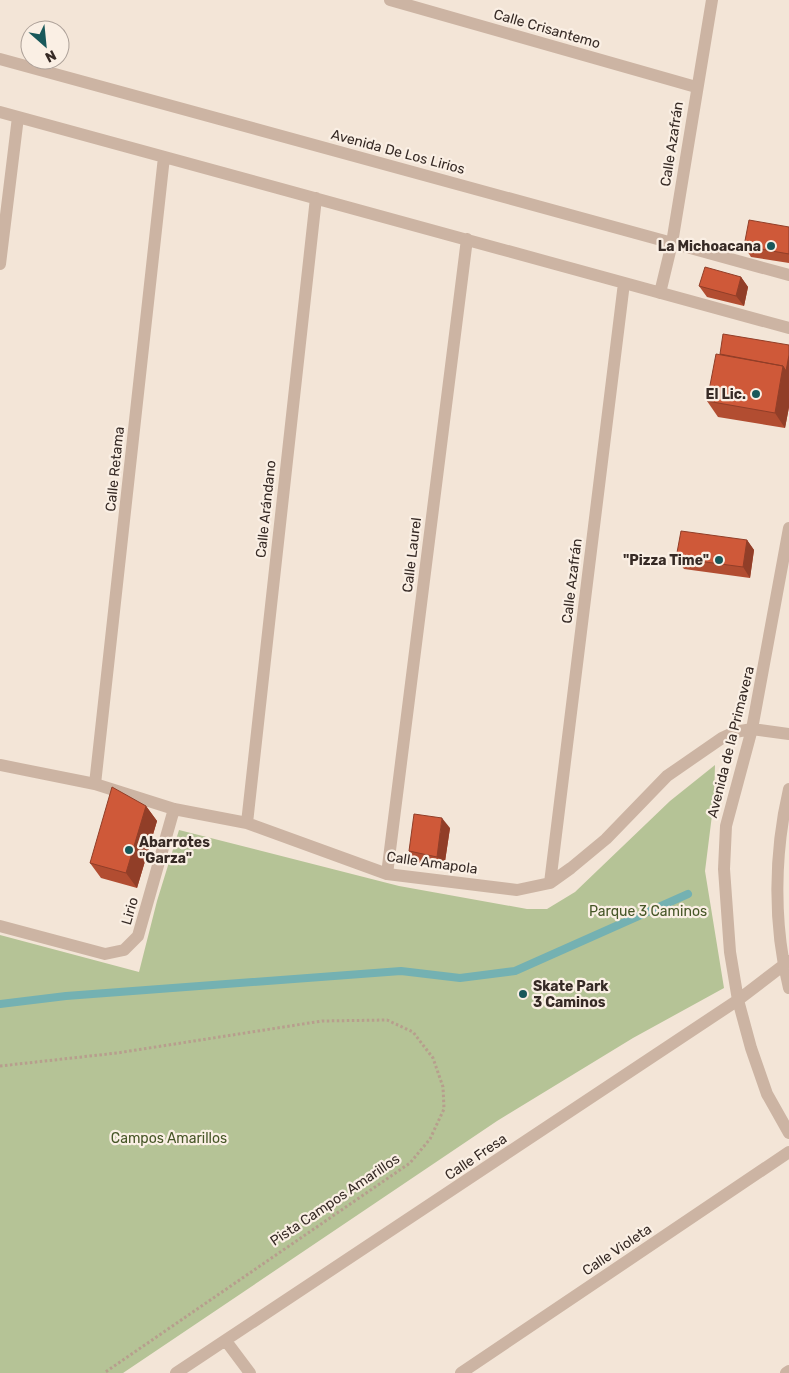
<svg xmlns="http://www.w3.org/2000/svg" width="789" height="1373" font-family="Rubik,sans-serif">
  <style>
    .green { fill: #b5c396 }
    .lines { fill: none; stroke-linecap: round; stroke-linejoin: round }
    .stream { stroke: #74b1b2; stroke-width: 8 }
    .path { stroke: #b79e8d; stroke-width: 3; stroke-dasharray: 2.5 2.5; stroke-linecap: butt }
    .minor { stroke: #ccb4a3; stroke-width: 12 }
    .wall { fill: #b24d31 }
    .shaded-wall { fill: #913e28 }
    .building { fill: #cf5939; stroke: #913e28 }
    .poi-dot { fill: #18585a; stroke: #faefe4; stroke-width: 2 }
    .labels { text-anchor: middle; dominant-baseline: central; stroke-width: 4.5; stroke-linejoin: round; paint-order: stroke }
    .street-label { font-size: 14px; fill: #362a25; stroke: #faefe4 }
    .poi-label { font-size: 14px; font-weight: bold; fill: #362a25; stroke: #faefe4; text-anchor: end }
    .park-label { font-size: 14px; fill: #465627; stroke: #faefe4 }
  </style>
  <rect width="100%" height="100%" fill="#f3e5d7"/>
  <path class="green" d="M 715,765 L 714,799 L 705,871 L 724,988 L 633,1038 L 497,1121 L 123,1373 L 0,1373 L 0,935 L 139,972 L 157,901 L 179,830 L 399,886 L 527,909 L 547,909 L 575,892 L 670,801 Z"/>
  <g class="lines">
    <path class="stream" d="M 0,1004 L 66,996 L 401,971 L 460,978 L 515,971 L 688,894"/>
    <path class="path" d="M 0,1066 L 117,1053 L 322,1021 L 387,1020 L 413,1032 L 433,1058 L 443,1087 L 444,1109 L 430,1139 L 410,1163 L 104,1373"/>
    <path class="minor" d="M 390,0 L 696,87
      M 0,59 L 789,275
      M 0,112 L 789,328
      M 0,264 L 18,117
      M 660,293 L 672,243 L 712,0
      M 789,528 L 752,729 L 726,826 L 724,869 L 730,952 L 738,1000 L 751,1048 L 767,1094 L 789,1133
      M 0,765 L 95,784 L 174,809 L 247,823 L 387,874 L 517,890 L 550,883 L 571,868 L 606,839 L 667,776 L 722,738 L 735,732 L 752,729 L 789,734
      M 95,784 L 164,157
      M 789,789 C 774,853 773,924 789,988
      M 247,823 L 316,198
      M 387,874 L 467,239
      M 550,883 L 624,283
      M 0,926 L 105,954 L 124,950 L 138,936 L 174,809
      M 226,1341 L 250,1373
      M 176,1373 L 738,1000 L 789,961
      M 461,1373 L 789,1152
      M 786,1373 L 789,1371"/>
  </g>
  <path class="wall" d="M 789,227 L 789,263 L 751,257 L 744,246 Z
    M 741,277 L 748,287 L 744,306 L 707,297 L 699,286 Z
    M 789,345 L 789,407 L 785,428 L 718,417 L 707,401 L 720,354 Z
    M 747,540 L 754,550 L 750,578 L 684,569 L 676,558 Z
    M 146,806 L 157,821 L 137,888 L 101,878 L 90,863 Z
    M 450,828 L 444,868 L 416,862 L 409,851 Z"/>
  <path class="shaded-wall" d="M 741,277 L 748,287 L 744,306 L 736,296 Z
    M 789,355 L 789,407 L 785,428 L 775,413 L 783,366 Z
    M 747,540 L 754,550 L 750,578 L 743,567 Z
    M 146,806 L 157,821 L 137,888 L 126,873 Z
    M 442,818 L 450,828 L 444,868 L 437,857 Z"/>
  <path class="building" d="M 749,220 L 789,227 L 789,254 L 744,246 Z
    M 705,267 L 741,277 L 736,296 L 699,286 Z
    M 723,334 L 789,345 L 789,355 L 786,371 L 783,366 L 720,354 Z
    M 716,354 L 783,366 L 775,413 L 707,401 Z
    M 681,531 L 747,540 L 743,567 L 676,558 Z
    M 112,787 L 146,806 L 126,873 L 90,863 Z
    M 414,814 L 442,818 L 437,857 L 409,851 Z"/>
  <g class="poi-dot">
    <circle cx="771" cy="246" r="5"/>
    <circle cx="756" cy="394" r="5"/>
    <circle cx="719" cy="560" r="5"/>
    <circle cx="129" cy="850" r="5"/>
    <circle cx="523" cy="994" r="5"/>
  </g>
  <g class="labels">
    <g class="street-label">
      <text transform="translate(547 29) rotate(16)">Calle Crisantemo</text>
      <text transform="translate(672 144) rotate(-81)">Calle Azafrán</text>
      <text transform="translate(398 152) rotate(15)">Avenida De Los Lirios</text>
      <text transform="translate(115 469) rotate(-84)">Calle Retama</text>
      <text transform="translate(266 509) rotate(-84)">Calle Arándano</text>
      <text transform="translate(412 555) rotate(-83)">Calle Laurel</text>
      <text transform="translate(572 581) rotate(-83)">Calle Azafrán</text>
      <text transform="translate(731 742) rotate(-76)">Avenida de la Primavera</text>
      <text transform="translate(432 863) rotate(8)">Calle Amapola</text>
      <text transform="translate(130 911) rotate(-74)">Lirio</text>
      <text transform="translate(476 1157) rotate(-34)">Calle Fresa</text>
      <text transform="translate(335 1200) rotate(-34)">Pista Campos Amarillos</text>
      <text transform="translate(617 1250) rotate(-34)">Calle Violeta</text>
    </g>
    <g class="poi-label">
      <text x="761" y="246">La Michoacana</text>
      <text x="746" y="394">El Lic.</text>
      <text x="709" y="560">"Pizza Time"</text>
      <text x="139" y="842" text-anchor="start">Abarrotes<tspan x="139" dy="16">"Garza"</tspan></text>
      <text x="533" y="986" text-anchor="start">Skate Park<tspan x="533" dy="16">3 Caminos</tspan></text>
    </g>
    <g class="park-label">
      <text x="648" y="911">Parque 3 Caminos</text>
      <text x="169" y="1138">Campos Amarillos</text>
    </g>
  </g>
  <g transform="translate(45 45) rotate(153)"><circle r="24" fill="#faefe4" stroke="#aca098"/>
  <path d="M0-4L9 19L0 12L-9 19Z" fill="#18585a"/>
  <text y="-8" font-size="14" font-weight="bold" text-anchor="middle" fill="#362a25">N</text>
  </g>
</svg>
